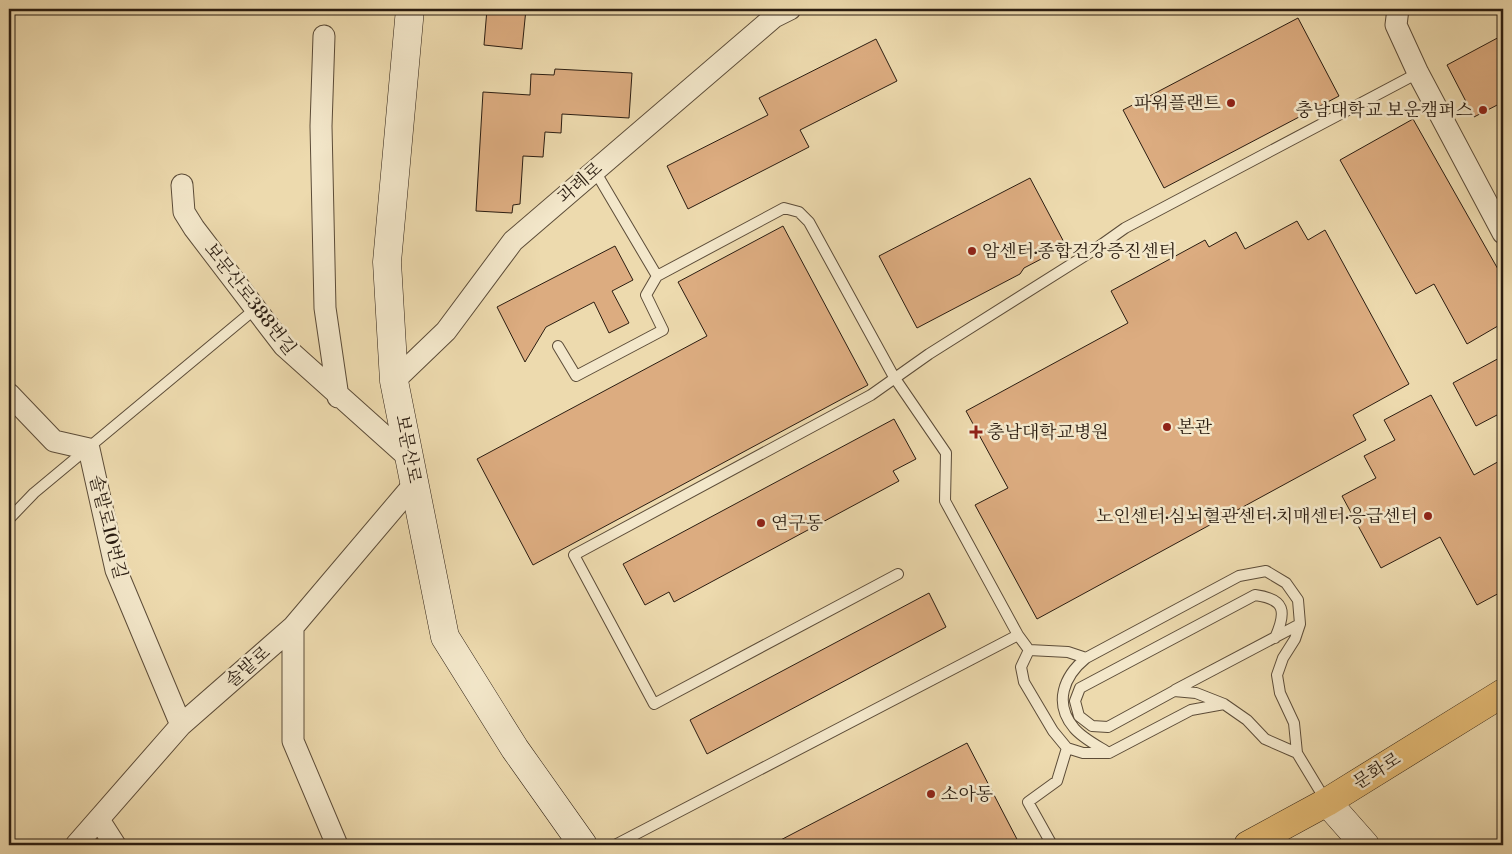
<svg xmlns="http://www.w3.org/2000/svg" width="1512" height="854" font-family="'Libre Bodoni','Noto Serif KR',serif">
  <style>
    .building { fill: #dcac80; stroke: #2b1d11 }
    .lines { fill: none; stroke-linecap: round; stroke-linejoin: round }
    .lane-casing { stroke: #5c4c38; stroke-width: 12 }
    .street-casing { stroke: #5c4c38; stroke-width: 23 }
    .secondary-casing { stroke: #2b1d11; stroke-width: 29 }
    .primary-casing { stroke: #2b1d11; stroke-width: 29 }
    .lane { stroke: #f3e7ca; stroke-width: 10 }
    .street { stroke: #f3e7ca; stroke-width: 21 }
    .secondary { stroke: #f3e7ca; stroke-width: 28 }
    .primary { stroke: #e6bd77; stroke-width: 28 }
    .poi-dot { fill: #8f2418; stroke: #f3e7ca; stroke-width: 2 }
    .labels { text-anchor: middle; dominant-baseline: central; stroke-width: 5; stroke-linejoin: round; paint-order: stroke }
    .poi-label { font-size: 18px; fill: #2b1d11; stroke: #f3e7ca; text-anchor: start }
    .street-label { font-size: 18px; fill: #2b1d11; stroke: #f3e7ca }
  </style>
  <rect width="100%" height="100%" fill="#eddaae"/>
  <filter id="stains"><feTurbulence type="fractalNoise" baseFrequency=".004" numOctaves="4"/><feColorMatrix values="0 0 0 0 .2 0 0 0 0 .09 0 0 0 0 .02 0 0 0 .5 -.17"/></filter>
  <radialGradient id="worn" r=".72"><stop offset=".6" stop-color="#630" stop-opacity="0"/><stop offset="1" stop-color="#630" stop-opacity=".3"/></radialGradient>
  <path class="building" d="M 487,9 L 526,9 L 522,49 L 484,45 Z
    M 1298,18 L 1339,96 L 1164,188 L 1123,110 Z
    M 1503,35 L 1503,102 L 1474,117 L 1447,65 Z
    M 876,39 L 897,81 L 800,130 L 809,147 L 688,209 L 667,166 L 768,115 L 759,98 Z
    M 555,69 L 632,73 L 629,118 L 562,114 L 561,133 L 545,132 L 543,157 L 523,156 L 520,204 L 513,205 L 512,213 L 476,211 L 483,92 L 530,95 L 531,74 L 554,75 Z
    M 1413,119 L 1503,278 L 1503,323 L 1467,344 L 1434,284 L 1416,294 L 1340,160 Z
    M 1503,160 L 1503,172 L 1498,162 Z
    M 1030,178 L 1066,246 L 1024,268 L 1020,274 L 917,328 L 879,256 Z
    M 1297,221 L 1308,240 L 1325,230 L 1409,384 L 1353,415 L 1366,440 L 1037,619 L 975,505 L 1008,488 L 966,411 L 1128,323 L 1111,291 L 1205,240 L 1209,247 L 1236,232 L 1245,249 Z
    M 783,226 L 868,385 L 533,565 L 477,459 L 707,336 L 678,282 Z
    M 615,246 L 633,280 L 612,291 L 629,323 L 609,333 L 594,302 L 546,327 L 525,362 L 497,307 Z
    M 1503,356 L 1503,426 L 1497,415 L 1476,426 L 1453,383 Z
    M 1431,395 L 1474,475 L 1503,459 L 1503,591 L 1477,605 L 1440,537 L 1381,568 L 1342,496 L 1376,478 L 1364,456 L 1395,440 L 1384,420 Z
    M 894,419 L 916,459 L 893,471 L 899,481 L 674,602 L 669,592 L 645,605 L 623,564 Z
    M 929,593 L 946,627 L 707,754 L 690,720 Z
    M 967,743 L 1020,845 L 771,845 Z"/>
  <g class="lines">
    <defs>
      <path id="lane" d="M 595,171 L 657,276 L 784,208 L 799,212 L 809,222 L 894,377 L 946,453 L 945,501 L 1018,635 L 1029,650 L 1068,652 L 1086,658
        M 558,346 L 576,376 L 663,330 L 646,295 L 657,276
        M 9,519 L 34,493 L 255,309
        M 898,574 L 654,704 L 574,555 L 871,395 L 929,354 L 1094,250 L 1125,228 L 1418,73
        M 1275,638 C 1287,611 1285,599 1255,595 L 1080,688 L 1075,701 L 1079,716 L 1092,726 L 1108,727 L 1174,691 L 1196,693 L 1224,704 L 1247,720 L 1265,739 L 1297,753
        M 1029,650 L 1021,667 L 1024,682 L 1053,731 L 1067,748 L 1083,753 L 1109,753 L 1191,710 L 1224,704
        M 1175,690 L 1300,624
        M 1109,753 C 1098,746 1082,738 1074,728 C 1053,703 1064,676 1086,658 L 1239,576 L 1266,571 L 1286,583 L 1298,600 L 1300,624 L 1295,639 L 1283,658 L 1277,675 L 1280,693 L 1294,723 L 1297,753 L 1326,801
        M 615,845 L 1018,635
        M 1052,845 L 1028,802 L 1057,781 L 1067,748"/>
      <path id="street" d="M 1398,9 L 1396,25 L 1418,73 L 1503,233
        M 324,36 L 321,126 L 325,308 L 338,397
        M 182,185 L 184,212 L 194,228 L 284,346 L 409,458
        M 394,381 L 446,331 L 513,241 L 774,17 L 790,9
        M 9,394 L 54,441 L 89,449 L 116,570 L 181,725
        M 293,627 L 293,741 L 337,845
        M 99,820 L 115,845
        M 76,845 L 181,725 L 293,627 L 415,483"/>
      <path id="secondary" d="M 410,9 L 387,262 L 394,381 L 445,637 L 515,749 L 583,845
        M 1327,802 L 1365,845"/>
      <path id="primary" d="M 1248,845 L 1327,802 L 1503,693"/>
    </defs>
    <use href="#lane" class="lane-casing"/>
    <use href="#street" class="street-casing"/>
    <use href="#secondary" class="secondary-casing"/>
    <use href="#primary" class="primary-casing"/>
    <use href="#lane" class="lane"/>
    <use href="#street" class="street"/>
    <use href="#secondary" class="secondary"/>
    <use href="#primary" class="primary"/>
  </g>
  <g class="poi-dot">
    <circle cx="1231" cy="103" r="5"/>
    <circle cx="1483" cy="110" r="5"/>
    <circle cx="972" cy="251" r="5"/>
    <circle cx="1167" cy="427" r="5"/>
    <path d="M973.5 424.5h5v5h5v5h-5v5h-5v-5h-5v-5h5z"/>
    <circle cx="1428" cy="516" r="5"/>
    <circle cx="761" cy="523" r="5"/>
    <circle cx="931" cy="794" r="5"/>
  </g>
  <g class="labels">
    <g class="poi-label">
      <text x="1221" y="103" text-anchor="end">파워플랜트</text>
      <text x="1473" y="110" text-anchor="end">충남대학교 보운캠퍼스</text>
      <text x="982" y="251">암센터·종합건강증진센터</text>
      <text x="1177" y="427">본관</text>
      <text x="987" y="432">충남대학교병원</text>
      <text x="1418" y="516" text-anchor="end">노인센터·심뇌혈관센터·치매센터·응급센터</text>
      <text x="771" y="523">연구동</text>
      <text x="941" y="794">소아동</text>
    </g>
    <g class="street-label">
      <text transform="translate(580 183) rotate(-41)">과례로</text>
      <text transform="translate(250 299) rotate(52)">보문산로388번길</text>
      <text transform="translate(408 449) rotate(79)">보문산로</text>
      <text transform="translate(108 527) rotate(76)">솔밭로10번길</text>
      <text transform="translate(248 667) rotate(-41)">솔밭로</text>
      <text transform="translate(1377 771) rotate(-32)">문화로</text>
    </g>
  </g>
  <rect width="1512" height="854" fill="none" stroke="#eddaae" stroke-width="30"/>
  <rect x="10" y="10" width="1492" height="834" fill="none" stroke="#2b1d11" stroke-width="2.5"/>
  <rect x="15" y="15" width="1482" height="824" fill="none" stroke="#2b1d11"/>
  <rect width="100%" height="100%" filter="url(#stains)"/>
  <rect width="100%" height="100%" fill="url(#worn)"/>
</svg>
